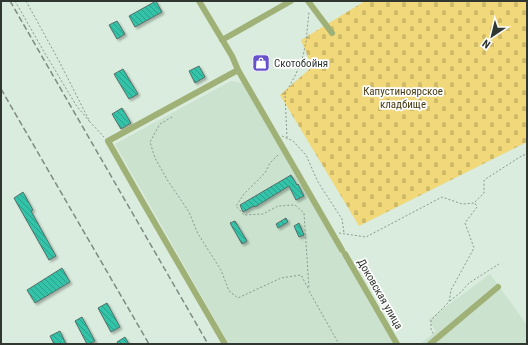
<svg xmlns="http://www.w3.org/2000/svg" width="528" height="345" font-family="'Roboto Condensed',sans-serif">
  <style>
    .built { fill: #cae2ce }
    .cemetery { fill: url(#cemetery-stones) }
    .building { fill: url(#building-back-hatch); stroke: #576d67; filter: url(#shadow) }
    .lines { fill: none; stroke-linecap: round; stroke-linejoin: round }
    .path { stroke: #8c998e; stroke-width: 1; stroke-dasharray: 2 2; stroke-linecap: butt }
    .minor { stroke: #9fb176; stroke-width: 6 }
    .rail { stroke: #7f8b81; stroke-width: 1.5; stroke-dasharray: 6 3; stroke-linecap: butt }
    .labels { text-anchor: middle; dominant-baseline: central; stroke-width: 3.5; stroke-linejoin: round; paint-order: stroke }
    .poi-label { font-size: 11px; fill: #303731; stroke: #fff; text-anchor: start }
    .park-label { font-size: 11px; fill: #473c11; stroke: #fff }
    .street-label { font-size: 11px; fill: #303731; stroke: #fff }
  </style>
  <defs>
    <pattern id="cemetery-stones" width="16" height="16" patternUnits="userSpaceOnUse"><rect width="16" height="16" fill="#f1d87a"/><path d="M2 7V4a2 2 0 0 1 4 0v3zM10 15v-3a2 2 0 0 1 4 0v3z" fill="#cfba6a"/></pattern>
    <pattern id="building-back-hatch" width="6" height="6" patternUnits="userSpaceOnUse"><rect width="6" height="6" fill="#33c3a9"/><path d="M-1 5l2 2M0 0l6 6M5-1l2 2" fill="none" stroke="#2c9f8a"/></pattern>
    <filter id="shadow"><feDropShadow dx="2" dy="2" stdDeviation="1" flood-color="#0004"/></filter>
  </defs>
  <rect width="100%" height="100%" fill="#daecdd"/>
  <path class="built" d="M 231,81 L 242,83 L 395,344 L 229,344 L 115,144 Z
    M 490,274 L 527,325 L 527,344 L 420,344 L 436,331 L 428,320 Z"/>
  <path class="cemetery" d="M 365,1 L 527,1 L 527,142 L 359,226 L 280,95 L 312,67 L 301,40 Z"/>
  <path class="building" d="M 156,1 L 162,12 L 135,27 L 129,16 Z
    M 117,21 L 125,34 L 117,39 L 109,25 Z
    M 199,66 L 205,77 L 195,83 L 189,71 Z
    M 123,69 L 138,94 L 129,99 L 114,74 Z
    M 122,108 L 131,123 L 121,129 L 112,114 Z
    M 291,175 L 297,185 L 298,184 L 304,196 L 296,200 L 289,186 L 255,207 L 254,206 L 243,212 L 240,205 Z
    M 23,192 L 33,210 L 31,211 L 56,256 L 49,260 L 14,198 Z
    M 286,218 L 288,222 L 278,228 L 276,224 Z
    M 235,221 L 247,241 L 242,244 L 230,223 Z
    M 299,223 L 304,235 L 299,237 L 294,226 Z
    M 62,268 L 70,282 L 35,303 L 27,290 Z
    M 107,303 L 120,327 L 111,332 L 98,308 Z
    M 82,317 L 95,341 L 89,344 L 87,344 L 75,321 Z
    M 60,331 L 66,344 L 54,344 L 50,336 Z
    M 125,337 L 129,344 L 118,344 L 117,342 Z"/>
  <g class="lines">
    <path class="path" d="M 15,1 L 43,50 L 76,105 L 89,121
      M 26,1 L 59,61 L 90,122 L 104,137
      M 172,117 L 160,124 L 150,142 L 155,158 L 168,181 L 189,212 L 198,234 L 221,270 L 229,291 L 238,298 L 281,278 L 301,275 L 309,290
      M 282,136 L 293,141 L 306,155 L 318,182 L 342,219 L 344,233
      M 287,138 L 285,94 L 295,76 L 302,60 L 306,42 L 309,12
      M 278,155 L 270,163 L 265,173 L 244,194 L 236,206 L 244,215 L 263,214 L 278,206 L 295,205 L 304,213 L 309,288
      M 475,202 L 484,193 L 484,180 L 523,155 L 527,155
      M 339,233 L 366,237 L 442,197 L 462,204 L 475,203 L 477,207 L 465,223 L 474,248 L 451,290 L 449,302 L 431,320 L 431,329 L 434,335
      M 309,291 L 339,344
      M 450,301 L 460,293 L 469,283 L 499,264"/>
    <path class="minor" d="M 199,1 L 232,56 L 238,70 L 108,141 L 141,199 L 225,344
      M 308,1 L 332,33
      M 222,40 L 291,1
      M 238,70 L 342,250
      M 345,254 L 397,344
      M 430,344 L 498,287"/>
    <path class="rail" d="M 10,1 L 208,344
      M 1,89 L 149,344"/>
  </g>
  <defs>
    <symbol id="shop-square" viewBox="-11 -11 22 22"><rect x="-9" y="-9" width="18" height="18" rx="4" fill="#6852cb" stroke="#fff"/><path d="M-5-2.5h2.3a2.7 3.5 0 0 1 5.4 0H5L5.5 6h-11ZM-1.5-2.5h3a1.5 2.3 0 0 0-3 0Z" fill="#fff"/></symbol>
  </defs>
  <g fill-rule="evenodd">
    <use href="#shop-square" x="251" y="53" width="20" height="20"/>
  </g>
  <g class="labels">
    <g class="poi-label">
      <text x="274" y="63">Скотобойня</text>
    </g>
    <g class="park-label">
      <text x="403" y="91">Капустиноярское<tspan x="403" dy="13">кладбище</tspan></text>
    </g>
    <g class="street-label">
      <text transform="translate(380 294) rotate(60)">Доковская улица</text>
    </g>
  </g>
  <rect width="528" height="345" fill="none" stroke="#303731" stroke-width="4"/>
  <g transform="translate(492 36) rotate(215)" stroke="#ffffff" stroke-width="3" paint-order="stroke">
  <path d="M0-3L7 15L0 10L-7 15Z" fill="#303731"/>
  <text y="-6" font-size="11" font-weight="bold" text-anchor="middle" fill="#303731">N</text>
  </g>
</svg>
